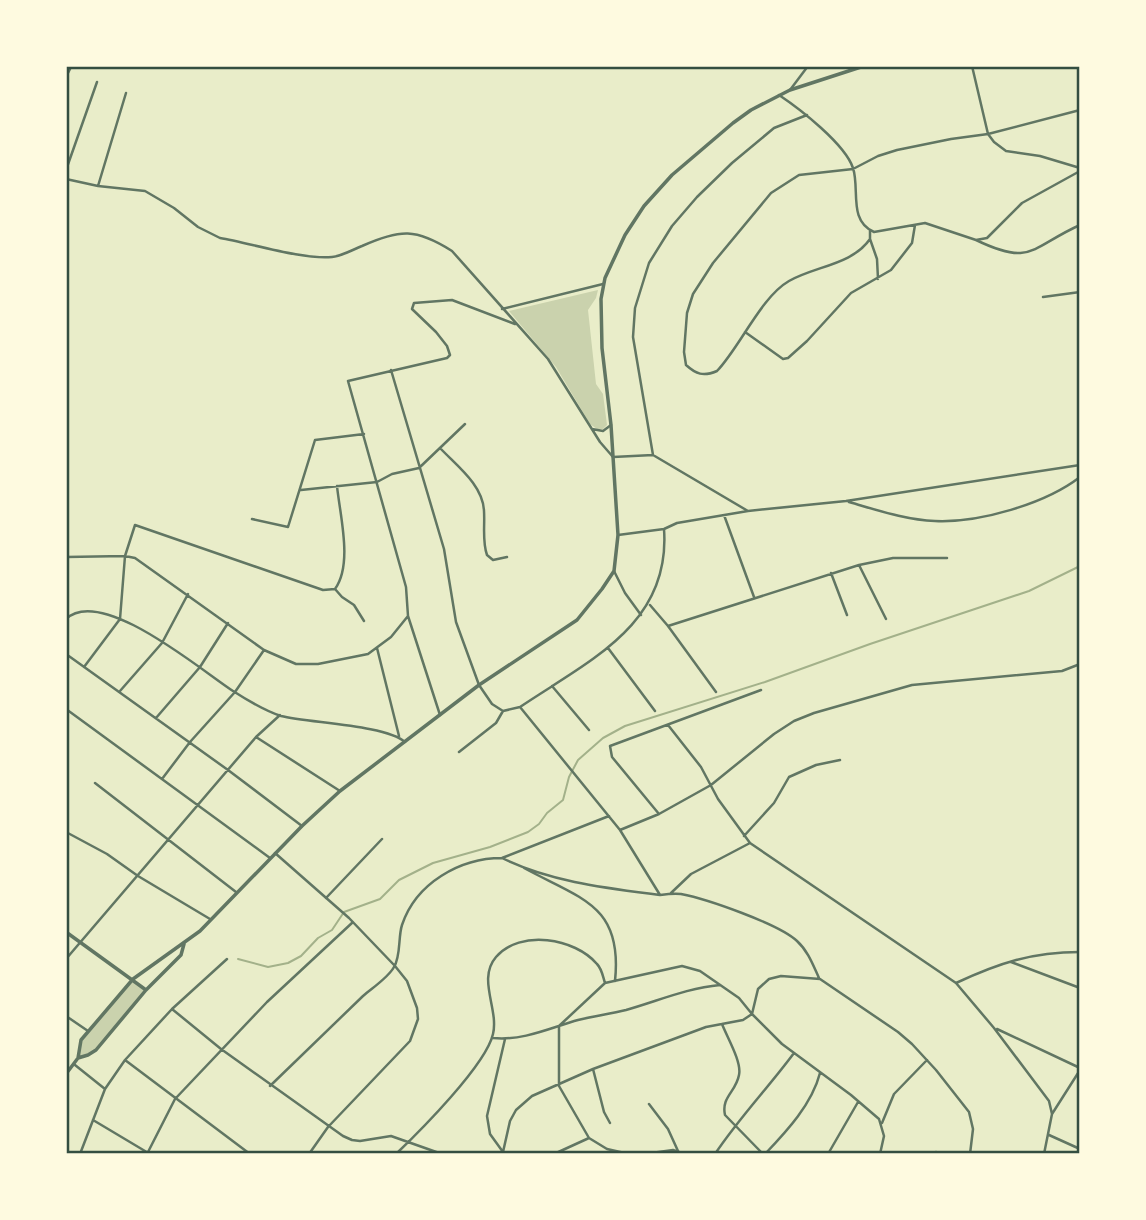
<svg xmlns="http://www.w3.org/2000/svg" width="1146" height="1220" font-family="'Noto Sans',sans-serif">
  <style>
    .green { fill: #cad2ad }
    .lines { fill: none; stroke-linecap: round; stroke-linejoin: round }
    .stream { stroke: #a3b18a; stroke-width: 2 }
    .minor { stroke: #617663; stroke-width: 2.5 }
    .tertiary { stroke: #617663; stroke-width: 3.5 }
    .neatline { fill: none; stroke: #344e41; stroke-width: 2.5 }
  </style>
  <rect width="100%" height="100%" fill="#e9edc9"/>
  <path class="green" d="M 598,290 L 596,298 L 588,310 L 596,384 L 603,394 L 607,425 L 603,429 L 597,429 L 590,424 L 556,367 L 509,311 Z
    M 133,979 L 146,990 L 92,1054 L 78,1058 L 79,1045 Z"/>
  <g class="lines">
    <path class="stream" d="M 238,959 L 268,967 L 288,963 L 301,956 L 318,938 L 332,930 L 344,912 L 380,899 L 399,880 L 433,863 L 490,847 L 528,832 L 539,824 L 547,813 L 563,800 L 569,777 L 578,760 L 603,738 L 625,726 L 765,682 L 870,644 L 1029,591 L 1080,566"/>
    <path class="minor" d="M 972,66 L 988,134 L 994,142 L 1006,151 L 1040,156 L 1080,168
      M 66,77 L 70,69
      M 790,90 L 808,66
      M 779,95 C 800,109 845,144 853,168 C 860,189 848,221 874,232 L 925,223 L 976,240 L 987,238 L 1022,203 L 1080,171
      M 66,170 L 97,82
      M 66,179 L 98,186 L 145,191 L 174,208 L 198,227 L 220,238 C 250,243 303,260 332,257 C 342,256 352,250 362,246 C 400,229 416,228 452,251 L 548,359 L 600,442 L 613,457 L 653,455 L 748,511
      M 98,186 L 126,93
      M 870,231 L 870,239 L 877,259 L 878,279
      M 870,239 C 852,265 815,266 789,281 C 761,297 740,347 717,371 C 703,377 696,374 686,365 L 684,352 L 687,313 L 693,294 L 713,263 L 771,193 L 799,175 L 853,169 L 878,156 L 897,150 L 951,139 L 988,134 L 1080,110
      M 976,240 C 1032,267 1031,247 1080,225
      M 1043,297 L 1080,292
      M 502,309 L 603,284
      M 745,332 L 783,359 L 788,358 L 807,341 L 851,293 L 891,270 L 912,243 L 915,225
      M 391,370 L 444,549 L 456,622 L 479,685 L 492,704 L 503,711
      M 592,429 L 603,431 L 611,425
      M 440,448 C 457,466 483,485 484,511 C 485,526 482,541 487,555 L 493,560 L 507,557
      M 653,455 L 633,337 L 635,308 L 649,263 L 672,226 L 697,197 L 732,163 L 774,128 L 807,115
      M 301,490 L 377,482 L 392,474 L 419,468 L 465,424
      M 849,502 C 877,510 906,520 935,521 C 979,523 1045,504 1080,477
      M 724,515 L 754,597
      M 252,519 L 288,527 L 315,440 L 364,434
      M 618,535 L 664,529 L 677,523 L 748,511 L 846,501 L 1080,465
      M 66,557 L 125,556 L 135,558 L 264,650 L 296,664 L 318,664 L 368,654 L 391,637 L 408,616
      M 859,565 L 886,619
      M 614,571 L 625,593 L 641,615
      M 831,573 L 847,615
      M 335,589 L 342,597 L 354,605 L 364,621
      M 650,605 L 668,626 L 716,692
      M 66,619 C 101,585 202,671 233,691 C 247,700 265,711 281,716 C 309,723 386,725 405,742
      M 668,626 L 859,565 L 893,558 L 947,558
      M 377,648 L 399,736
      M 608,648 L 655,711
      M 66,654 L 228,770 L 302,826
      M 84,667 L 120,619 L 125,556 L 135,525 L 323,590 L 335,589 C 353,564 340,516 337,486
      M 552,686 L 589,730
      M 120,691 L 162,643 L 188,594
      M 520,707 L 620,830 L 660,895
      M 66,709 L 270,858
      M 440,715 L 408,616 L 406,587 L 348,381 L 447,358 L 450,355 L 447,346 L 436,332 L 412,309 L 414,303 L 452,300 L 515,324
      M 156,718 L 200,667 L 228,623
      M 668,725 L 701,767 L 718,799 L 750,843 L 956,983 L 994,1028 L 1049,1101 L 1052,1114 L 1044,1154
      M 256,737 L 340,791
      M 459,752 L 496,723 L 503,711 L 520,707 C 588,661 671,625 664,529
      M 162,779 L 190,742 L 235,692 L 264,650
      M 95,783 L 236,892
      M 659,814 L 612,757 L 610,746 L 761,690
      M 620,830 L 659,814 L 711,785 L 774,734 L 794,721 L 814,713 L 912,685 L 1062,671 L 1080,664
      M 66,832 L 107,854 L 138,876 L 210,919
      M 744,836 L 774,803 L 789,777 L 816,765 L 840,760
      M 275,853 L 349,918 L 395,966 L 407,981 L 417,1008 L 418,1019 L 410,1041 L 328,1127 L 309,1154
      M 502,858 C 551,882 606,888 660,895 C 667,894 674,893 681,894 C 707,899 779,924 797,941 C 808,951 813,965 819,978
      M 524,868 C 581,899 623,905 615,981
      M 671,893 L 691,874 L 750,843
      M 326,898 L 382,839
      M 66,959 L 256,737 L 280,715
      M 1011,962 L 1080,988
      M 605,983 L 682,966 L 700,971 L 739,998 L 752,1014 L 782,1044 L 851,1095 L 879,1119 L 884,1136 L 880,1154
      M 605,983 L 559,1026 L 559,1086 L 589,1138 L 607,1149 L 629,1154
      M 956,983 C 999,963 1032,952 1080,952
      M 172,1009 L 221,1049 L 343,1136 L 352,1140 L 360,1141 L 391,1136 L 442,1154
      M 66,1016 L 88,1031
      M 722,1024 C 727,1037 742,1062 739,1075 C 736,1092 721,1097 725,1115 L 763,1154
      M 997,1029 L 1080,1068
      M 493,1038 C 523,1041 550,1028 578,1020 C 594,1016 610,1014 626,1010 C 658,1001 687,988 720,985
      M 125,1060 L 250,1154
      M 75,1065 L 105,1089
      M 593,1069 L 604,1112 L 610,1123
      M 270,1086 C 301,1056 332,1026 363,996 C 372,988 388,978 394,967 C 401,956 398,937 402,925 C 416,883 460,858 502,858 L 609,816
      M 649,1104 L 668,1129 L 678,1151
      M 1052,1114 L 1080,1070
      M 93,1120 L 150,1154
      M 882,1123 L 894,1094 L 927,1060
      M 1049,1135 L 1080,1149
      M 503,1152 L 510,1121 L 516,1110 L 532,1096 L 593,1069 L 706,1027 L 743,1020 L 752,1014 L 758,989 L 769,979 L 781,976 L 820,979 L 898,1032 L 912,1044 L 936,1070 L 969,1112 L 973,1129 L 970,1154
      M 503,1152 L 490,1134 L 487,1116 L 505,1039
      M 80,1154 L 105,1089 L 125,1060 L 172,1009 L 227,959
      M 147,1154 L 175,1099 L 267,1002 L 353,922
      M 396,1154 C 420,1131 486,1065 493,1034 C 499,1009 477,979 496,957 C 520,929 575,938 597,964 C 602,969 603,977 605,983
      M 554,1154 L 589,1138
      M 644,1154 L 673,1150 L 685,1154
      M 715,1154 C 739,1118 768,1088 794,1053
      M 765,1154 C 787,1131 812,1104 820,1073
      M 828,1154 L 858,1102
      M 936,1154 L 936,1152"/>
    <path class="tertiary" d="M 66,932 L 146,990
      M 78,1058 L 88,1055 L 96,1050 L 146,990 L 181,955 L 184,944
      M 66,1074 L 78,1058 L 81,1040 L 133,979 L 200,931 L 302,826 L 340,791 L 479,685 L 577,620 L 602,589 L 614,571 L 618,535 L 611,425 L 602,348 L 601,299 L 605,278 L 625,235 L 644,206 L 672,175 L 733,123 L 751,110 L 790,90 L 864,66"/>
  </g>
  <rect width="1146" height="1220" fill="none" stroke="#fefae0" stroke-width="136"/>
  <rect x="68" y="68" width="1010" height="1084" class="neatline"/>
</svg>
